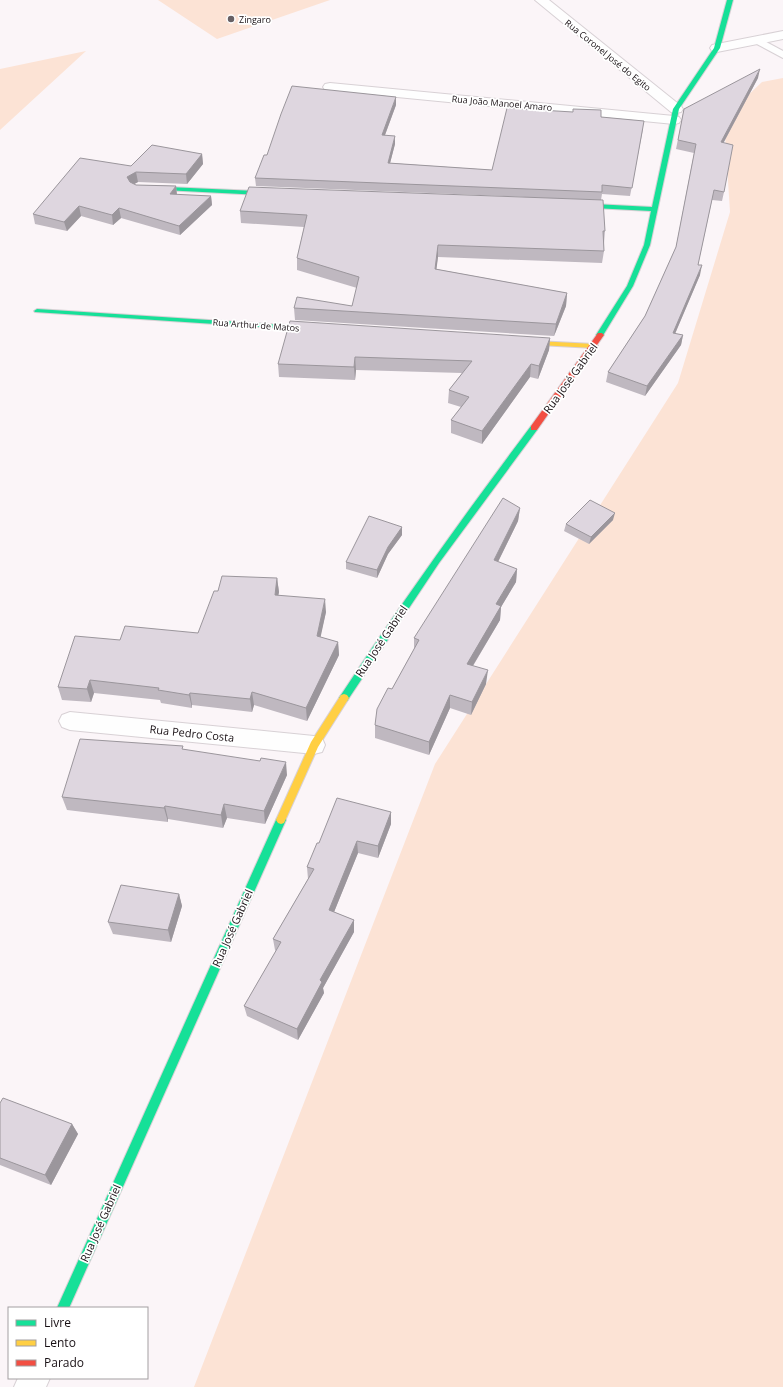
<svg xmlns="http://www.w3.org/2000/svg" width="783" height="1387" font-family="'Open Sans',sans-serif">
  <style>
    .green { fill: #fce3d5 }
    .lines { fill: none; stroke-linecap: round; stroke-linejoin: round }
    .lane-casing { stroke: #d8d1d5; stroke-width: 2 }
    .street-casing { stroke: #d8d1d5; stroke-width: 2 }
    .fast-casing { stroke: #d8d1d5; stroke-width: 2 }
    .slow-casing { stroke: #d8d1d5; stroke-width: 2 }
    .jam-casing { stroke: #d8d1d5; stroke-width: 2 }
    .lane { fill: #fefefe; fill-rule: evenodd }
    .street { fill: #fefefe; fill-rule: evenodd }
    .fast { fill: #16e098; fill-rule: evenodd }
    .slow { fill: #ffcf43; fill-rule: evenodd }
    .jam { fill: #f24e42; fill-rule: evenodd }
    .wall { fill: #bfb8c0 }
    .shaded-wall { fill: #9b969c }
    .building { fill: #ded6df; stroke: #9b969c }
    .poi-dot { fill: #676064; stroke: #fff; stroke-width: 1.5 }
    .labels { text-anchor: middle; dominant-baseline: central; stroke-width: 3.5; stroke-linejoin: round; paint-order: stroke }
    .far-poi-label { font-size: 9px; fill: #181014; stroke: #fff; text-anchor: start }
    .far-street-label { font-size: 9px; fill: #181014; stroke: #fff }
    .street-label { font-size: 11px; fill: #181014; stroke: #fff }
  </style>
  <rect width="100%" height="100%" fill="#fbf5f8"/>
  <path class="green" d="M 158,0 L 330,0 L 217,39 Z
    M 86,51 L 0,130 L 0,69 Z
    M 783,78 L 783,1387 L 194,1387 L 435,764 L 678,383 L 730,212 L 724,118 L 762,82 Z"/>
  <g class="lines">
    <defs>
      <path id="lane" d="M 757,37 L 783,51 L 783,58 L 753,42 L 752,40 Z"/>
      <path id="street" d="M 535,0 L 549,0 L 681,106 L 683,109 L 681,112 L 676,113 L 671,112 Z
        M 783,31 L 783,39 L 717,52 L 712,51 L 710,48 L 712,45 L 717,44 Z
        M 330,83 L 674,116 L 679,117 L 681,120 L 679,123 L 674,124 L 325,90 L 323,87 L 325,84 Z
        M 70,712 L 314,736 L 322,738 L 325,745 L 322,752 L 314,754 L 70,730 L 62,727 L 59,721 L 62,715 Z
        M 18,1378 L 50,1378 L 46,1387 L 14,1387 Z"/>
      <path id="fast" d="M 727,0 L 733,0 L 720,48 L 679,109 L 650,245 L 633,286 L 602,337 L 598,337 L 596,335 L 627,286 L 644,245 L 651,211 L 574,207 L 571,205 L 574,203 L 652,207 L 673,109 L 714,48 Z
        M 146,186 L 278,192 L 281,194 L 278,196 L 144,189 L 143,188 Z
        M 37,309 L 318,327 L 322,329 L 318,331 L 35,312 L 34,311 Z
        M 534,425 L 537,426 L 537,430 L 439,563 L 347,701 L 341,701 L 339,698 L 341,695 C 401,603 465,514 531,426 Z
        M 281,816 L 284,817 L 286,820 L 69,1308 L 57,1308 L 276,820 L 278,817 Z"/>
      <path id="slow" d="M 517,340 L 594,344 L 598,346 L 594,348 L 520,344 L 516,342 Z
        M 344,694 L 347,695 L 349,698 L 318,747 L 284,823 L 281,824 L 278,823 L 276,820 L 311,742 L 341,695 Z"/>
      <path id="jam" d="M 598,333 L 602,333 L 604,335 L 537,430 L 531,430 L 531,426 Z"/>
    </defs>
    <use href="#lane" class="lane-casing"/>
    <use href="#street" class="street-casing"/>
    <use href="#fast" class="fast-casing"/>
    <use href="#slow" class="slow-casing"/>
    <use href="#jam" class="jam-casing"/>
    <use href="#lane" class="lane"/>
    <use href="#street" class="street"/>
    <use href="#fast" class="fast"/>
    <use href="#slow" class="slow"/>
    <use href="#jam" class="jam"/>
  </g>
  <path class="wall" d="M 758,78 L 724,142 L 724,192 L 722,201 L 712,200 L 698,265 L 700,275 L 675,334 L 683,335 L 681,345 L 645,396 L 606,382 L 608,372 L 645,316 L 676,247 L 694,153 L 676,149 L 684,109 Z
    M 396,105 L 385,135 L 395,144 L 390,163 L 492,170 L 601,117 L 643,129 L 630,196 L 602,194 L 601,200 L 605,231 L 604,243 L 604,251 L 602,263 L 438,257 L 436,269 L 567,293 L 566,306 L 554,336 L 295,320 L 294,308 L 352,306 L 357,288 L 297,270 L 297,258 L 304,227 L 241,223 L 240,211 L 526,197 L 256,186 L 255,178 L 267,155 Z
    M 202,154 L 203,164 L 187,184 L 138,182 L 134,184 L 136,185 L 176,186 L 177,195 L 211,196 L 212,205 L 180,235 L 121,218 L 113,225 L 81,216 L 67,231 L 35,224 L 33,214 L 131,166 Z
    M 550,338 L 549,350 L 538,379 L 530,377 L 482,444 L 451,433 L 451,420 L 461,407 L 448,403 L 449,390 L 462,373 L 356,370 L 355,380 L 279,377 L 278,364 Z
    M 520,508 L 518,521 L 498,562 L 517,569 L 516,582 L 501,607 L 500,620 L 473,666 L 486,684 L 471,715 L 450,708 L 429,755 L 375,738 L 375,725 L 392,689 L 414,649 L 414,638 Z
    M 613,520 L 589,544 L 564,531 L 566,524 Z
    M 402,527 L 402,535 L 388,554 L 377,578 L 346,569 L 346,562 Z
    M 277,578 L 279,592 L 278,595 L 326,612 L 320,637 L 338,642 L 339,655 L 307,721 L 254,705 L 252,712 L 192,705 L 192,708 L 161,703 L 160,700 L 94,693 L 91,702 L 62,700 L 58,687 L 120,640 L 198,633 L 218,591 Z
    M 184,749 L 287,775 L 265,824 L 227,818 L 223,828 L 168,819 L 168,822 L 67,810 L 62,797 Z
    M 391,812 L 391,824 L 378,858 L 358,853 L 334,912 L 354,920 L 354,932 L 323,988 L 324,993 L 298,1040 L 247,1016 L 244,1006 L 276,951 L 275,950 L 273,939 L 308,879 L 307,867 L 319,843 Z
    M 179,894 L 182,906 L 171,942 L 113,934 L 108,922 Z
    M 0,1103 L 72,1124 L 78,1134 L 51,1185 L 0,1165 Z"/>
  <path class="shaded-wall" d="M 760,69 L 758,78 L 719,151 L 721,142 Z
    M 396,97 L 396,105 L 382,143 L 382,135 Z
    M 395,136 L 395,144 L 388,171 L 388,163 Z
    M 202,154 L 203,164 L 187,184 L 186,174 Z
    M 136,172 L 138,182 L 129,187 L 127,177 Z
    M 176,186 L 177,196 L 170,194 Z
    M 211,196 L 212,205 L 180,235 L 179,226 Z
    M 79,206 L 81,216 L 67,231 L 64,222 Z
    M 119,208 L 121,218 L 113,225 L 112,215 Z
    M 438,245 L 438,257 L 435,281 L 435,269 Z
    M 702,265 L 700,275 L 671,343 L 673,333 Z
    M 567,293 L 566,306 L 554,336 L 556,324 Z
    M 683,335 L 681,345 L 645,396 L 647,386 Z
    M 550,338 L 549,350 L 538,379 L 539,366 Z
    M 355,357 L 356,370 L 355,380 L 354,367 Z
    M 531,364 L 530,377 L 482,444 L 482,431 Z
    M 520,508 L 518,521 L 492,574 L 494,560 Z
    M 615,513 L 613,520 L 589,544 L 591,537 Z
    M 402,527 L 402,535 L 388,554 L 377,578 L 377,570 L 388,547 Z
    M 517,569 L 516,582 L 501,607 L 500,620 L 466,677 L 467,664 L 496,604 Z
    M 277,578 L 279,592 L 276,608 L 275,595 Z
    M 325,599 L 326,612 L 318,649 L 317,636 Z
    M 338,642 L 339,655 L 307,721 L 306,708 Z
    M 488,670 L 486,684 L 471,715 L 472,702 Z
    M 90,680 L 94,693 L 91,702 L 87,689 Z
    M 252,692 L 254,705 L 252,712 L 250,699 Z
    M 190,693 L 192,705 L 192,708 L 189,695 Z
    M 450,695 L 450,708 L 429,755 L 429,742 Z
    M 286,762 L 287,775 L 265,824 L 264,811 Z
    M 224,804 L 227,818 L 223,828 L 221,815 Z
    M 165,806 L 168,819 L 168,822 L 164,808 Z
    M 391,812 L 391,824 L 378,858 L 378,846 Z
    M 357,841 L 358,853 L 330,922 L 329,910 Z
    M 179,894 L 182,906 L 171,942 L 168,930 Z
    M 354,920 L 354,932 L 323,988 L 324,993 L 298,1040 L 297,1029 L 320,980 Z
    M 72,1124 L 78,1134 L 51,1185 L 45,1175 Z"/>
  <path class="building" d="M 760,69 L 721,142 L 733,145 L 724,192 L 714,190 L 698,265 L 702,265 L 673,333 L 683,335 L 647,386 L 608,372 L 645,316 L 676,247 L 696,144 L 678,140 L 684,109 Z
    M 292,86 L 396,97 L 382,135 L 395,136 L 388,163 L 492,170 L 507,108 L 573,112 L 573,109 L 601,110 L 601,117 L 644,121 L 632,188 L 602,185 L 602,192 L 255,178 L 264,155 L 267,155 L 281,114 Z
    M 152,145 L 202,154 L 186,174 L 136,172 L 127,177 L 130,182 L 136,185 L 176,186 L 170,194 L 211,196 L 179,226 L 119,208 L 112,215 L 79,206 L 64,222 L 33,214 L 80,158 L 131,166 Z
    M 249,187 L 603,200 L 605,231 L 603,231 L 604,251 L 438,245 L 435,269 L 567,293 L 556,324 L 294,308 L 297,297 L 352,306 L 359,277 L 297,258 L 307,215 L 240,211 Z
    M 290,321 L 550,338 L 539,366 L 531,364 L 482,431 L 451,420 L 469,397 L 449,390 L 472,361 L 355,357 L 354,367 L 278,364 Z
    M 503,498 L 520,508 L 494,560 L 517,569 L 496,604 L 501,606 L 467,664 L 488,670 L 472,702 L 450,695 L 429,742 L 375,725 L 377,709 L 388,688 L 392,689 L 419,640 L 414,638 Z
    M 590,500 L 615,513 L 591,537 L 566,524 Z
    M 369,516 L 402,527 L 388,547 L 377,570 L 346,562 Z
    M 222,576 L 277,578 L 275,595 L 325,599 L 317,636 L 338,642 L 306,708 L 252,692 L 250,699 L 190,693 L 189,695 L 158,690 L 159,688 L 90,680 L 87,689 L 58,687 L 75,636 L 120,640 L 125,626 L 198,633 L 214,591 L 218,591 Z
    M 80,739 L 183,746 L 182,749 L 260,761 L 261,758 L 286,762 L 264,811 L 224,804 L 221,815 L 165,806 L 164,808 L 62,797 Z
    M 337,798 L 391,812 L 378,846 L 357,841 L 329,910 L 354,920 L 320,980 L 322,982 L 297,1029 L 244,1006 L 281,942 L 273,939 L 314,869 L 307,867 L 317,843 L 319,843 Z
    M 121,885 L 179,894 L 168,930 L 108,922 Z
    M 3,1098 L 72,1124 L 45,1175 L 0,1158 L 0,1103 Z"/>
  <circle class="poi-dot" cx="231" cy="19" r="4"/>
  <g class="labels">
    <g class="far-poi-label">
      <text x="239" y="19">Zingaro</text>
    </g>
    <g class="far-street-label">
      <text transform="translate(608 55) rotate(39)">Rua Coronel José do Egito</text>
      <text transform="translate(502 103) rotate(5)">Rua João Manoel Amaro</text>
      <text transform="translate(256 325) rotate(4)">Rua Arthur de Matos</text>
    </g>
    <g class="street-label">
      <text transform="translate(570 378) rotate(-54)">Rua José Gabriel</text>
      <text transform="translate(381 641) rotate(-56)">Rua José Gabriel</text>
      <text transform="translate(192 733) rotate(6)">Rua Pedro Costa</text>
      <text transform="translate(232 928) rotate(-66)">Rua José Gabriel</text>
      <text transform="translate(100 1223) rotate(-66)">Rua José Gabriel</text>
    </g>
  </g>
  <rect x="8" y="1307" width="140" height="72" fill="#ffffff" stroke="#a39fa1"/>
  <rect x="16" y="1320" width="20" height="6" fill="#16e098" stroke="#a39fa1"/>
  <text x="44" y="1327" font-size="12" fill="#181014">Livre</text>
  <rect x="16" y="1340" width="20" height="6" fill="#ffcf43" stroke="#a39fa1"/>
  <text x="44" y="1347" font-size="12" fill="#181014">Lento</text>
  <rect x="16" y="1360" width="20" height="6" fill="#f24e42" stroke="#a39fa1"/>
  <text x="44" y="1367" font-size="12" fill="#181014">Parado</text>
</svg>
